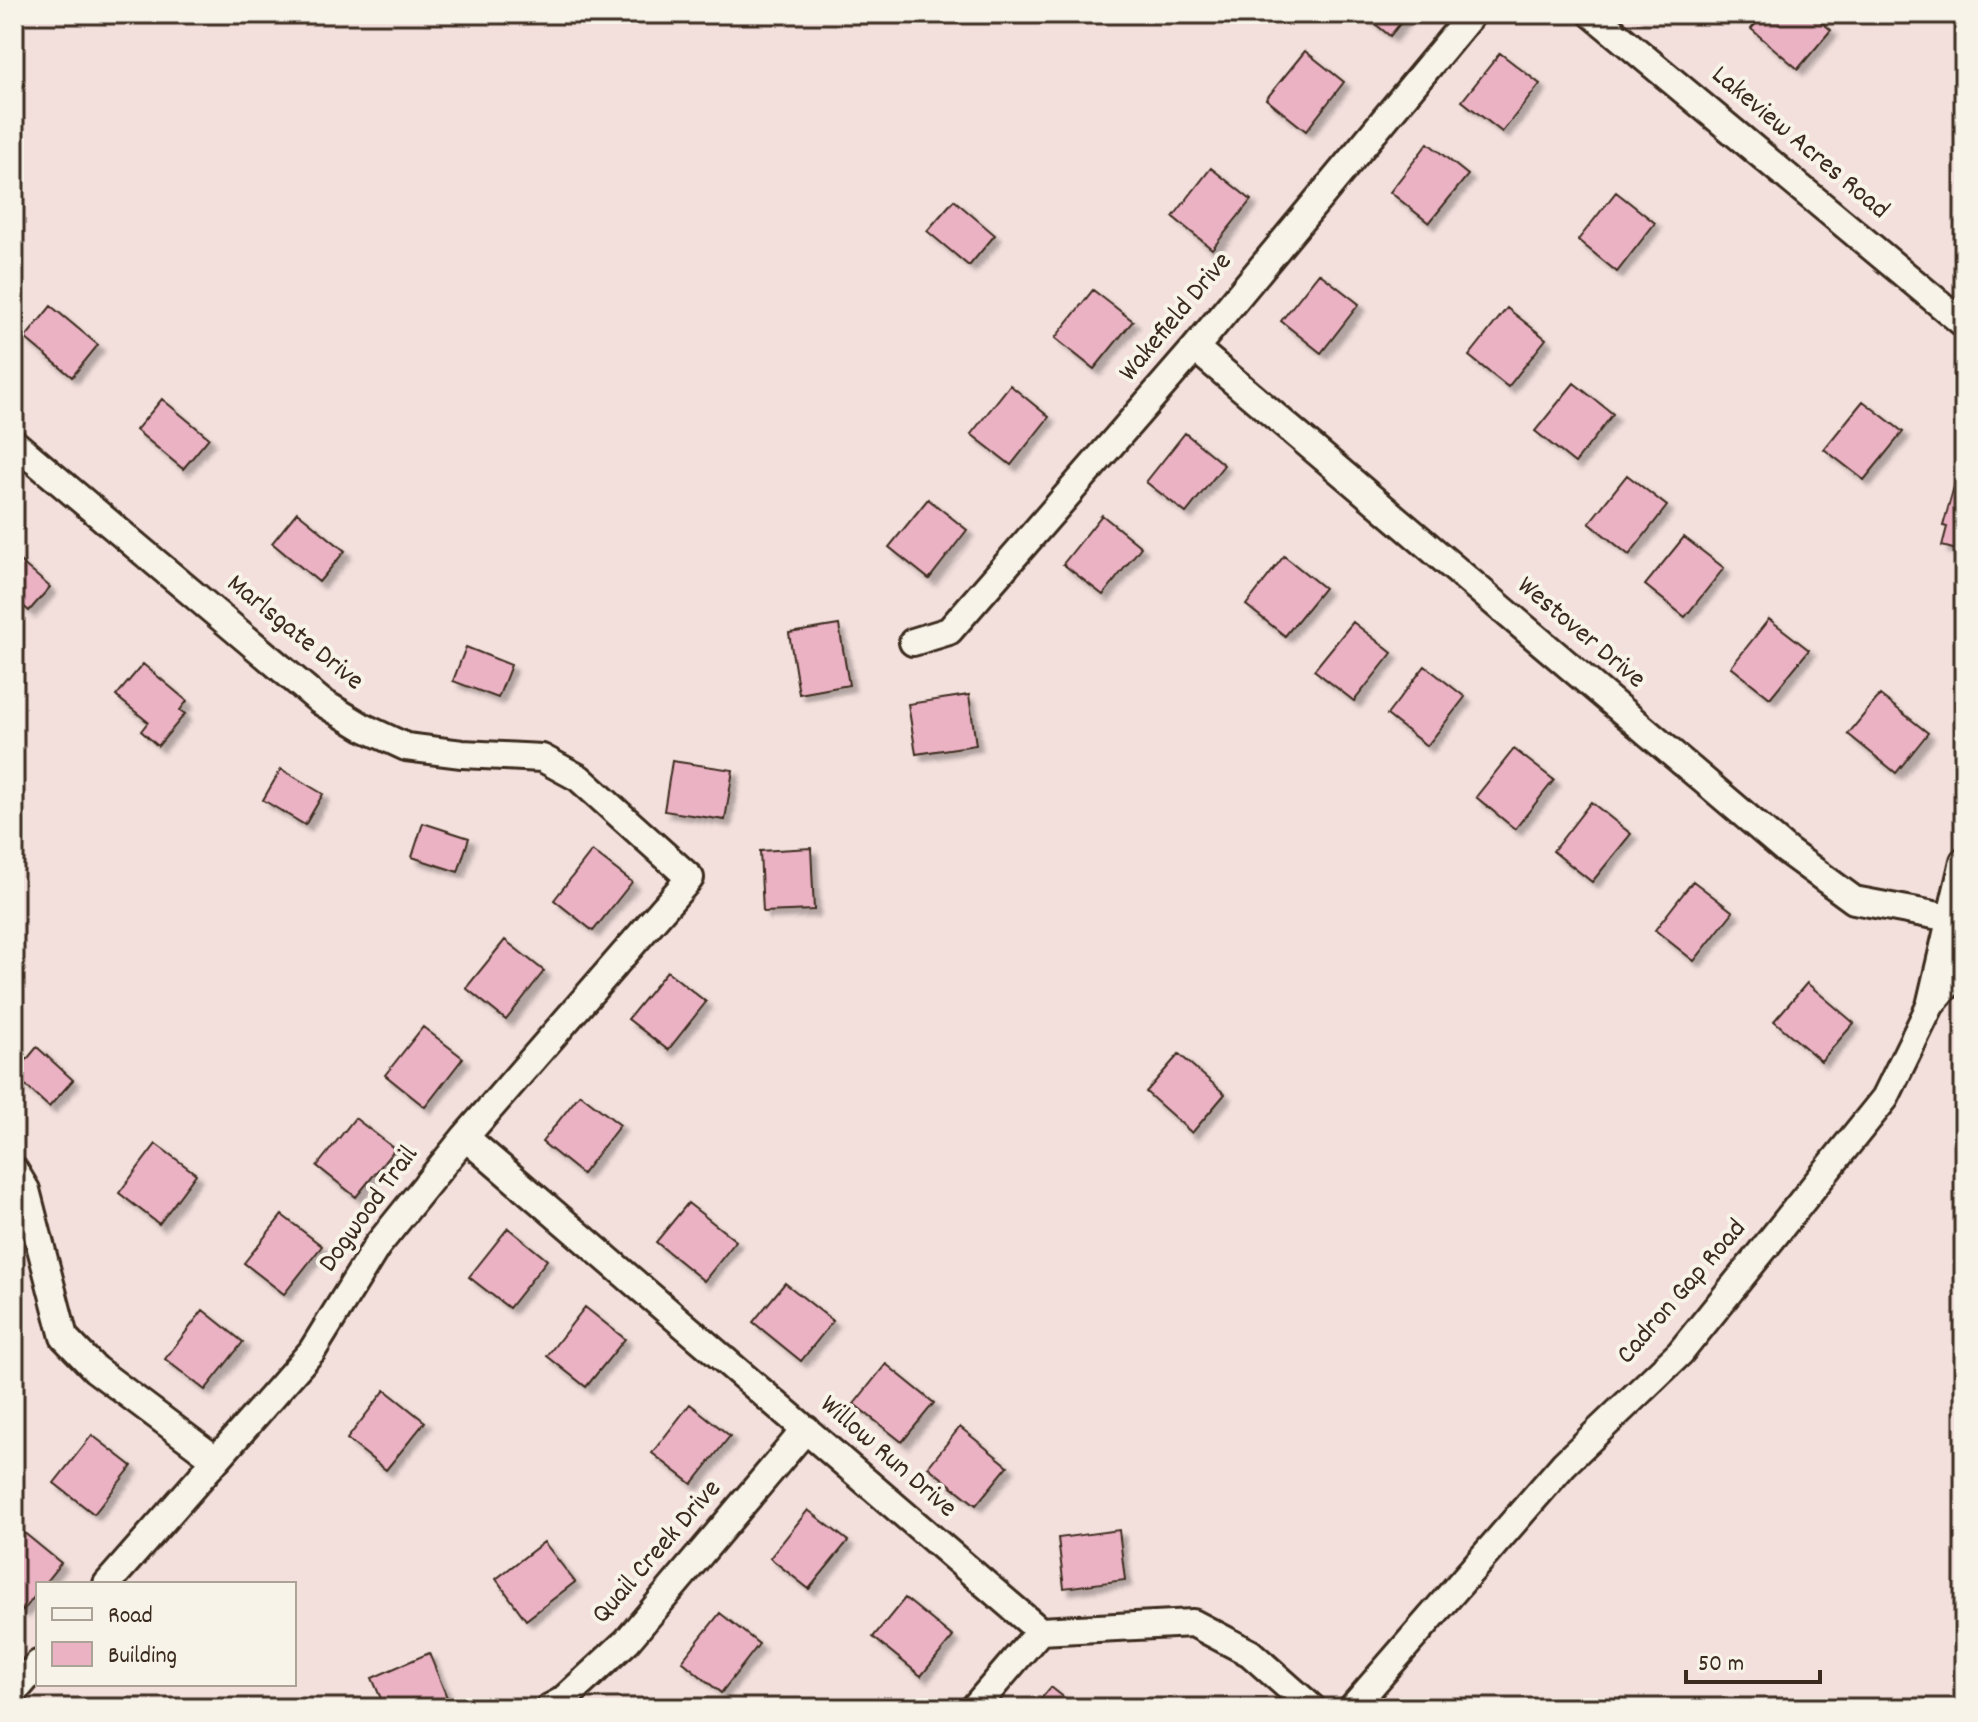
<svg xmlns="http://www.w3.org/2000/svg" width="1978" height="1722" font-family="Dekko,sans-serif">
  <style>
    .building { fill: #ebb2c4; stroke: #3b2a1e; stroke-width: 2; filter: url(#shadow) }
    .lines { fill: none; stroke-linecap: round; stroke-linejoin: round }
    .minor-casing { stroke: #3b2a1e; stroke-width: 32 }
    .minor { stroke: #f7f3e8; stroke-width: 26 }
    .labels { text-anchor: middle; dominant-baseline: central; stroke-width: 8; stroke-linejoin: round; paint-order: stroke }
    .street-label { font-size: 28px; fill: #3b2a1e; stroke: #f7f3e8 }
  </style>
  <defs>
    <filter id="shadow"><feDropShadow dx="6" dy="6" stdDeviation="2" flood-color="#0004"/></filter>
  </defs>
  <rect width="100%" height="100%" fill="#f3e0dd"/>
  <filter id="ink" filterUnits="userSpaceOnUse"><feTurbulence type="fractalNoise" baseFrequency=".0125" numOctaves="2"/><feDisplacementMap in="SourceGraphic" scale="16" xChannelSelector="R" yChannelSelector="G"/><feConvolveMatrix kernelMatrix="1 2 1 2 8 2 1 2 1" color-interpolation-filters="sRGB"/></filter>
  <g filter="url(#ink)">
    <path class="building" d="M 1363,14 L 1408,14 L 1390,36 Z
      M 1764,14 L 1812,14 L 1831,30 L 1798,69 L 1751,29 Z
      M 1305,51 L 1344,82 L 1306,131 L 1266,99 Z
      M 1500,53 L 1540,84 L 1502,132 L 1462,101 Z
      M 1428,143 L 1468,175 L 1429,223 L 1390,192 Z
      M 1211,168 L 1251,200 L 1212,249 L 1173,217 Z
      M 1616,192 L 1655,223 L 1617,272 L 1578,240 Z
      M 954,200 L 995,235 L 969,266 L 927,231 Z
      M 1319,273 L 1359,304 L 1321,353 L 1281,321 Z
      M 1093,290 L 1133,321 L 1094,369 L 1055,338 Z
      M 51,306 L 98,345 L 72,377 L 25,338 Z
      M 1507,308 L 1546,339 L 1508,387 L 1469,356 Z
      M 1574,383 L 1613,414 L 1575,463 L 1535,431 Z
      M 1010,385 L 1049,417 L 1011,465 L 971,434 Z
      M 162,399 L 209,438 L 183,469 L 136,430 Z
      M 1863,401 L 1903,432 L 1864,480 L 1824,449 Z
      M 1185,433 L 1224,465 L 1186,513 L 1146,482 Z
      M 1960,465 L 1964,465 L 1964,552 L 1942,546 L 1947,527 L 1943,526 Z
      M 1627,475 L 1667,506 L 1629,555 L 1589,523 Z
      M 928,499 L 967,530 L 929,579 L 889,547 Z
      M 297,512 L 345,551 L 319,582 L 272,543 Z
      M 1102,515 L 1141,547 L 1103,595 L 1063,564 Z
      M 1684,537 L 1724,568 L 1685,617 L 1645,585 Z
      M 14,556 L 50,587 L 29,611 L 14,598 Z
      M 1284,556 L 1324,588 L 1285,636 L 1246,605 Z
      M 1769,619 L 1809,650 L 1770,698 L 1731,667 Z
      M 1353,622 L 1392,653 L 1354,701 L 1314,670 Z
      M 839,625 L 849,685 L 799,694 L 789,633 Z
      M 466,647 L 511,665 L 498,698 L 453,681 Z
      M 143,664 L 187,701 L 180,710 L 185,714 L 158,746 L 141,731 L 148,722 L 116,696 Z
      M 1425,666 L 1465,697 L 1427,746 L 1387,715 Z
      M 969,695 L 976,745 L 916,754 L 908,704 Z
      M 1880,695 L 1928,733 L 1896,773 L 1848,734 Z
      M 1514,749 L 1554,780 L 1515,829 L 1476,797 Z
      M 672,761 L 733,770 L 725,820 L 664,811 Z
      M 281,769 L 323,794 L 305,825 L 263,800 Z
      M 1591,802 L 1631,834 L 1592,882 L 1553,851 Z
      M 423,823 L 469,838 L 458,872 L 412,857 Z
      M 811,848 L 814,910 L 763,912 L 760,851 Z
      M 592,851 L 632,882 L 593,931 L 554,900 Z
      M 1693,881 L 1733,912 L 1694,961 L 1655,930 Z
      M 505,940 L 544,971 L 506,1020 L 466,988 Z
      M 667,971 L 706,1002 L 668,1050 L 628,1019 Z
      M 1807,983 L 1854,1023 L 1821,1061 L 1774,1021 Z
      M 423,1027 L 463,1058 L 425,1107 L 385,1075 Z
      M 37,1047 L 73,1080 L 49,1107 L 14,1075 Z
      M 1179,1054 L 1225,1094 L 1192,1133 L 1146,1092 Z
      M 580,1094 L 620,1125 L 582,1174 L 542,1142 Z
      M 355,1118 L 395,1149 L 356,1197 L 317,1166 Z
      M 156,1144 L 196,1174 L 159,1224 L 119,1193 Z
      M 688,1203 L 736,1241 L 704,1281 L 656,1242 Z
      M 282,1215 L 322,1246 L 284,1294 L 244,1263 Z
      M 508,1228 L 547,1260 L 509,1308 L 469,1277 Z
      M 785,1283 L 833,1321 L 801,1361 L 753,1322 Z
      M 585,1307 L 625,1339 L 586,1387 L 547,1356 Z
      M 203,1310 L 243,1342 L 205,1390 L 165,1359 Z
      M 886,1364 L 934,1403 L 902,1442 L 854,1404 Z
      M 385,1390 L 425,1422 L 386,1470 L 347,1439 Z
      M 690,1404 L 730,1436 L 692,1484 L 652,1453 Z
      M 960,1427 L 1008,1466 L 976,1505 L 928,1467 Z
      M 92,1435 L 132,1466 L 94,1514 L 54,1483 Z
      M 808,1510 L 848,1541 L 809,1589 L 770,1558 Z
      M 1119,1530 L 1125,1580 L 1064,1588 L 1058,1538 Z
      M 22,1531 L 61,1563 L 44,1584 L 38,1584 L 38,1592 L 23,1611 L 14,1604 L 14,1541 Z
      M 544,1542 L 575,1582 L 526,1620 L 496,1579 Z
      M 905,1598 L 953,1637 L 921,1676 L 873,1637 Z
      M 720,1613 L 759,1644 L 721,1693 L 682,1661 Z
      M 429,1653 L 448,1700 L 429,1708 L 385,1708 L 372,1678 Z
      M 1051,1687 L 1077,1708 L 1033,1708 Z"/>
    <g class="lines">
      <defs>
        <path id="minor" d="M 1592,14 L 1964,324
          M 1195,348 L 1787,851 L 1854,900 L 1950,918
          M 14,443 L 320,701 L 363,727 L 406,747 L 462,754 L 542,758 L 579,778 L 690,878 L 465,1137 L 377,1246 L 312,1351 L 107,1584
          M 913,642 L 949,631 L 1195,348 L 1472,14
          M 1932,1003 L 1964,966
          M 465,1137 L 1040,1631 L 1193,1623 L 1250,1653 L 1312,1708
          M 14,1170 L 26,1190 L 64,1337 L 95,1369 L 215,1459
          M 14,1692 L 38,1664
          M 549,1708 L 562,1701 L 627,1641 L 806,1429
          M 974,1708 L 1040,1631
          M 1352,1708 L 1564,1464 L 1680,1353 L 1885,1098 L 1930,1006 L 1964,861"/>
      </defs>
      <use href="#minor" class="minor-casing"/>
      <use href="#minor" class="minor"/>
    </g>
  </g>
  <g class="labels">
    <g class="street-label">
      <text transform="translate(1799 144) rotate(40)">Lakeview Acres Road</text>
      <text transform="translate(1177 318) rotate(-50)">Wakefield Drive</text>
      <text transform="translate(294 634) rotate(39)">Marlsgate Drive</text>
      <text transform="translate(1580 634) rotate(40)">Westover Drive</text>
      <text transform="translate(370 1210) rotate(-54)">Dogwood Trail</text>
      <text transform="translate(1683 1293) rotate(-49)">Cadron Gap Road</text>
      <text transform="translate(887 1458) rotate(41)">Willow Run Drive</text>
      <text transform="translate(658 1553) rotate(-49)">Quail Creek Drive</text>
    </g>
  </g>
  <rect width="1978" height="1722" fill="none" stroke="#f7f3e8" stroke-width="48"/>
  <rect x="24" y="24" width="1930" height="1674" fill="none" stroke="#3b2a1e" stroke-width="3" filter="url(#ink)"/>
  <rect x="36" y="1582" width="260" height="104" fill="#f7f3e8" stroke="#aca397" stroke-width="2"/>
  <rect x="52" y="1608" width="40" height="12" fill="#f7f3e8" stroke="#aca397" stroke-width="2"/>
  <text x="108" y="1622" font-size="24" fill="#3b2a1e">Road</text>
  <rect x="52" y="1642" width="40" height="24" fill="#ebb2c4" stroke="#aca397" stroke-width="2"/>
  <text x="108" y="1662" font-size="24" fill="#3b2a1e">Building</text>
  <path d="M1686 1670v12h134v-12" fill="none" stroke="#3b2a1e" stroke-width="4"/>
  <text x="1698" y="1670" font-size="24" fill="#3b2a1e" stroke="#f7f3e8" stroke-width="6" paint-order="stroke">50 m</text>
</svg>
